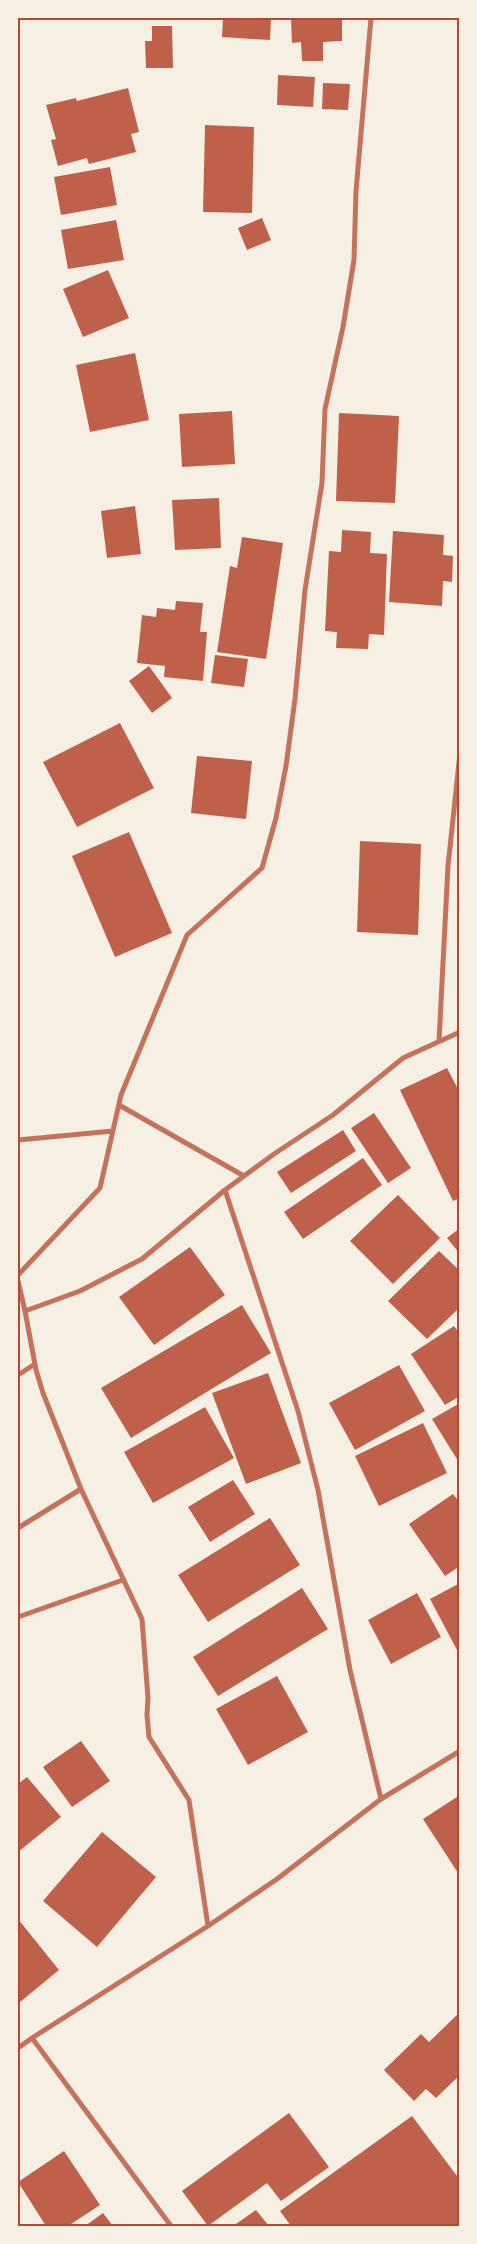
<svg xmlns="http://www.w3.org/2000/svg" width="477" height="2244" font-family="Rubik,sans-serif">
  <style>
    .building { fill: #bf614a }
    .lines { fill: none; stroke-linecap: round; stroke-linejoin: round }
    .minor { stroke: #c5725c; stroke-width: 5 }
    .neatline { fill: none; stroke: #b5482f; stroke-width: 2 }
  </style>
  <rect width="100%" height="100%" fill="#f6efe4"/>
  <path class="building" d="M 223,18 L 271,18 L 270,40 L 222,37 Z
    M 291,18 L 342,18 L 342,41 L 323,42 L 323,61 L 302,61 L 301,42 L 292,43 Z
    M 152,26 L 172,26 L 173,68 L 146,68 L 145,41 L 152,41 Z
    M 278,75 L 315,77 L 313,107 L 277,105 Z
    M 323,83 L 350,84 L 348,110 L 322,109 Z
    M 128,88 L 139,132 L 131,134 L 136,152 L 89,164 L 87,158 L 58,166 L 51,140 L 56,139 L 46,105 L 76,98 L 77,101 Z
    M 205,125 L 254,127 L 252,213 L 203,212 Z
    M 110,167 L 117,205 L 61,215 L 54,177 Z
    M 262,218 L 271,240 L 247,250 L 238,228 Z
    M 116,220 L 124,260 L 68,269 L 61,230 Z
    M 108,270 L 129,318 L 83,337 L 63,289 Z
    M 135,353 L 149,420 L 90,432 L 76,365 Z
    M 232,411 L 235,464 L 182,467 L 179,414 Z
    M 339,413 L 399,416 L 395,503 L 336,501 Z
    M 219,498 L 221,548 L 175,550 L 172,500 Z
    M 135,506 L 141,554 L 107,558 L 101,511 Z
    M 342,530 L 371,532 L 370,553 L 387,554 L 384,635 L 369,634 L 368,649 L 336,648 L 337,632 L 325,631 L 329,551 L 341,552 Z
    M 393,531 L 444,535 L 443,555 L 453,556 L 452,582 L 443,581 L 442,606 L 389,602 Z
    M 242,537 L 283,543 L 266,659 L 217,652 L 230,566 L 237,568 Z
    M 176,601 L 203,603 L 200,632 L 207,632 L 203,681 L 164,677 L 165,666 L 137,663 L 142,615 L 156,617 L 157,608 L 175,610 Z
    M 215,655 L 248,659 L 244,687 L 211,683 Z
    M 149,666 L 172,698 L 152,713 L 129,681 Z
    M 120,723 L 154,788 L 77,827 L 43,762 Z
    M 197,756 L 252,761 L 246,819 L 191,813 Z
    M 129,832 L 172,933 L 115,957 L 72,856 Z
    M 360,841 L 421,844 L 418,935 L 357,932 Z
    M 447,1068 L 460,1093 L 460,1198 L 453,1201 L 400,1090 Z
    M 374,1113 L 411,1168 L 388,1183 L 351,1128 Z
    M 343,1130 L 356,1151 L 291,1193 L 277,1172 Z
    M 363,1158 L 382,1185 L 303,1239 L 284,1212 Z
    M 398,1195 L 440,1238 L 393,1284 L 350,1241 Z
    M 460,1228 L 460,1254 L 447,1238 Z
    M 190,1247 L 225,1295 L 154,1345 L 119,1297 Z
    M 439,1251 L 460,1271 L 460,1307 L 427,1339 L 388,1301 Z
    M 242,1305 L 271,1353 L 131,1438 L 101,1388 Z
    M 454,1326 L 460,1334 L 460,1396 L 445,1405 L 411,1354 Z
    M 399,1365 L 425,1411 L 355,1450 L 329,1403 Z
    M 268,1373 L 301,1463 L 246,1484 L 212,1393 Z
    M 460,1403 L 460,1464 L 432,1419 Z
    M 205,1407 L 234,1458 L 153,1503 L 124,1452 Z
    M 423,1423 L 447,1473 L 379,1506 L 355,1456 Z
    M 233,1480 L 255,1514 L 210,1542 L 188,1507 Z
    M 453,1494 L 460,1503 L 460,1566 L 445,1576 L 409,1524 Z
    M 270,1518 L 300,1565 L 208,1622 L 178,1575 Z
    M 460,1583 L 460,1648 L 457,1650 L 430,1599 Z
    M 302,1588 L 328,1629 L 218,1696 L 193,1657 Z
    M 417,1593 L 441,1637 L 391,1664 L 368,1620 Z
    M 277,1676 L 308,1732 L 248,1765 L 216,1709 Z
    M 81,1741 L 110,1781 L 72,1807 L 43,1767 Z
    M 27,1777 L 61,1817 L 18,1852 L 18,1784 Z
    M 460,1795 L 460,1876 L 423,1819 Z
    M 102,1832 L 156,1877 L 97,1947 L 43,1901 Z
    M 18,1919 L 59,1970 L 20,2002 L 18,1999 Z
    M 460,2012 L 460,2075 L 436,2098 L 426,2089 L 414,2101 L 384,2070 L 421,2034 L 429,2042 Z
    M 289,2113 L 329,2167 L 281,2201 L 267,2183 L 208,2226 L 182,2191 Z
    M 412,2116 L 460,2180 L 460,2223 L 455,2226 L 291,2226 L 280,2211 Z
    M 64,2151 L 100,2205 L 68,2226 L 46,2226 L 18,2182 Z
    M 256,2210 L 269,2226 L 233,2226 Z
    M 103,2213 L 113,2226 L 85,2226 Z"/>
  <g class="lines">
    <path class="minor" d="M 439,1041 L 448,866 L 460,753
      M 119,1105 L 244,1176
      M 18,1140 L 113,1131
      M 225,1190 L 298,1411 L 318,1490 L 350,1670 L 381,1799
      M 18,1275 L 100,1188 L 121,1095 L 187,935 L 262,868 L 276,818 L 286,766 L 295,699 L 305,590 L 322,483 L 325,409 L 343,327 L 354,260 L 356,191 L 371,18
      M 18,1281 L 25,1311
      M 18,1375 L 35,1364
      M 18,1528 L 81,1489
      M 18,1617 L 123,1580
      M 208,1926 L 189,1800 L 149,1737 L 147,1715 L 148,1698 L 142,1619 L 81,1489 L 43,1393 L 36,1370 L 25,1311 L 80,1291 L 142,1259 L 225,1190 L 274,1154 L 333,1115 L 403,1058 L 460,1032
      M 18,2048 L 32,2038
      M 171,2226 L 32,2038 L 208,1926 L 277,1879 L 381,1799 L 460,1751"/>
  </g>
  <rect width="477" height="2244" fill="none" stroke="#f6efe4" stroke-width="38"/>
  <rect x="19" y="19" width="439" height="2206" class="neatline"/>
</svg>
